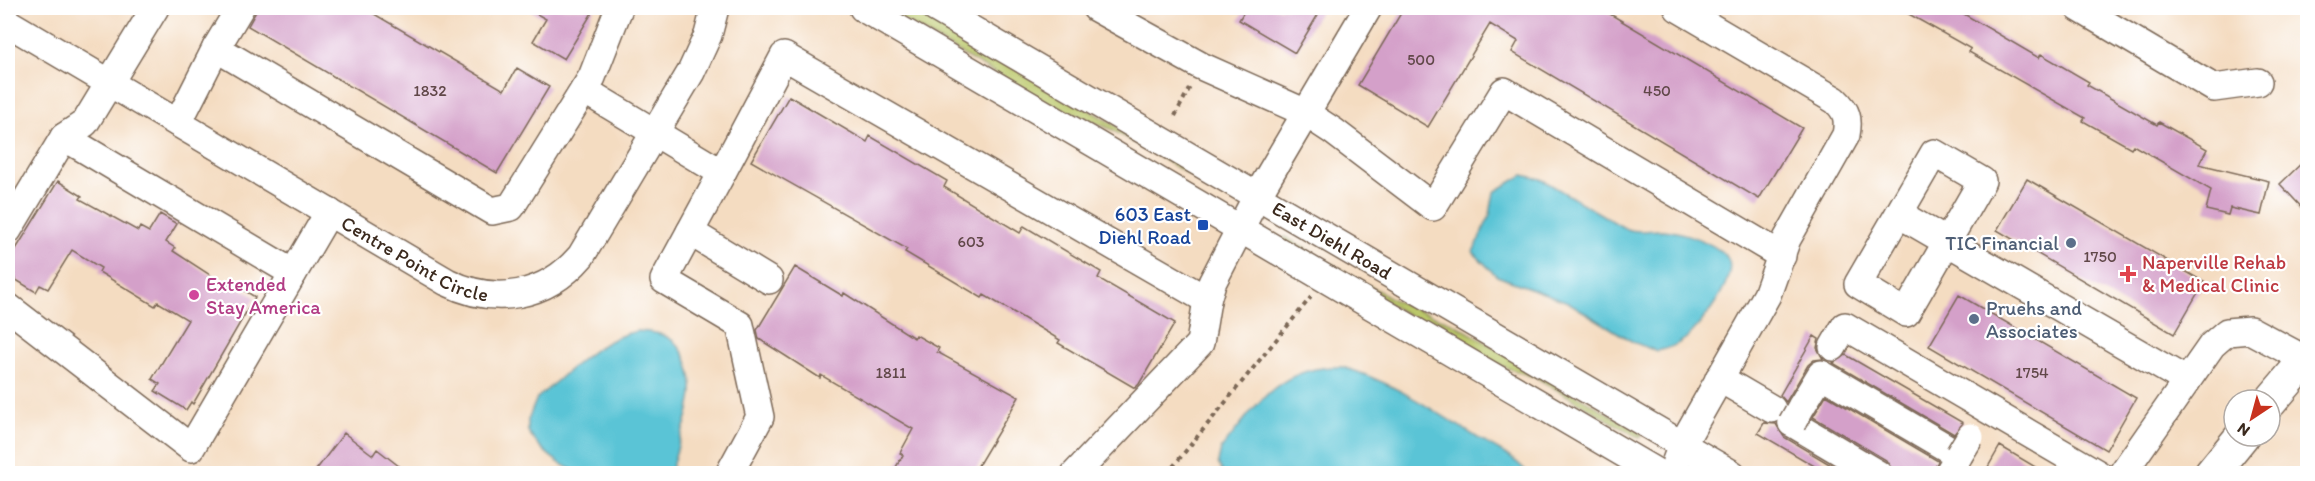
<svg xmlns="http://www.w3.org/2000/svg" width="2315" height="481" font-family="Itim,sans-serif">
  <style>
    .green { fill: #bbc86a; stroke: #7b7944; stroke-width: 1.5 }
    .water { fill: #5ac4d6; stroke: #4a777a; stroke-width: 1.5 }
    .building { fill: #d4a0c9 }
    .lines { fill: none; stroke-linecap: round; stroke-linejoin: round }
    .minor-casing { stroke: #7c6857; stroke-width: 30 }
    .major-casing { stroke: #7c6857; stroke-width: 36 }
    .path { stroke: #7c6857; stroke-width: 4; stroke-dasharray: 4.5 4.5; stroke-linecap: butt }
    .minor { stroke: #fff; stroke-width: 27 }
    .major { stroke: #fff; stroke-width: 33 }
    .minor-bridge-casing { stroke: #7c6857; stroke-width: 30; stroke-linecap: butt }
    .minor-bridge { stroke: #fff; stroke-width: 27 }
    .transit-dot { fill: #1a4fb4; stroke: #fff; stroke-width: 2 }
    .service-dot { fill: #5c6f8a; stroke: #fff; stroke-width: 2 }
    .health-dot { fill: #e0444e; stroke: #fff; stroke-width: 2 }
    .hotel-dot { fill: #d1479c; stroke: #fff; stroke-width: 2 }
    .labels { text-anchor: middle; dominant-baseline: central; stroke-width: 4.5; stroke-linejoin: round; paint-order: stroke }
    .number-label { font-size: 16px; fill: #614849 }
    .transit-label { font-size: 20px; fill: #164399; stroke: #fff; text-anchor: end }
    .street-label { font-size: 20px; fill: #3b2a1e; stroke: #fff }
    .service-label { font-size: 20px; fill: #4e5e75; stroke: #fff; text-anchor: end }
    .health-label { font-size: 20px; fill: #be3a42; stroke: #fff; text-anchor: start }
    .hotel-label { font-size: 20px; fill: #b23c85; stroke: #fff; text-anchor: start }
  </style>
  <rect width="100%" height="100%" fill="#fff"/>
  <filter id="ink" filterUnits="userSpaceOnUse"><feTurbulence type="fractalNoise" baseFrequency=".0167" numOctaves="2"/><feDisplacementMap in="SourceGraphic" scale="12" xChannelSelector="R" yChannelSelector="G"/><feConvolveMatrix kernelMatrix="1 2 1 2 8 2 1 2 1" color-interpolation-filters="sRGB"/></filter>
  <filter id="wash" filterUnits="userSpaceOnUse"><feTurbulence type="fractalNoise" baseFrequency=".008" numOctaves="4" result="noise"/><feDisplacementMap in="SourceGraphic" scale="24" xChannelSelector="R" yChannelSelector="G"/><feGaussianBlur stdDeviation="1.35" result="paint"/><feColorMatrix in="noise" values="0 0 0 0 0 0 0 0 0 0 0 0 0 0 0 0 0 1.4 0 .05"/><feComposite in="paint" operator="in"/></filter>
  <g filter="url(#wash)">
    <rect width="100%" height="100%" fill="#f4dcc1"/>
    <path class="green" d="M 882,8 L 899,8 L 949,27 L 1211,182 L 1207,185 L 1111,129 L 1048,104 Z
      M 1285,237 L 1394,300 L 1456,325 L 1643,434 L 1640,438 L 1537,378 L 1484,360 L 1282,241 Z"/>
    <path class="water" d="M 1523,175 L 1541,179 L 1626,229 C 1639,233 1649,230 1662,230 C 1681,231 1713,242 1726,256 C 1742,274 1700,327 1685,339 C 1677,345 1667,349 1656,351 L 1633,342 L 1568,302 L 1497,276 L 1473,252 L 1490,215 L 1494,192 Z
      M 638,331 C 647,332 657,332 665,336 C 689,347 696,383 690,406 C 685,429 675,450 671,473 C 651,474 599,478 582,473 C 561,468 539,449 528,431 L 528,420 L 537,398 C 568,373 598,338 638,331 Z
      M 1342,367 C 1392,381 1434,411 1478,438 C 1493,448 1517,458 1527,473 L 1223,473 L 1218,463 L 1221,449 C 1257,405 1279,365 1342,367 Z"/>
    <g id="blocks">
      <path class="building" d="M 258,8 L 364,8 L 504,90 L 517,68 L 549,87 L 497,173 L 248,26 Z
        M 526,8 L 595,8 L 564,59 L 533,41 L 546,19 Z
        M 1246,8 L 1322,8 L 1295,53 L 1239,20 Z
        M 1404,8 L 1600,8 L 1802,128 L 1759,199 L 1512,52 L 1518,41 L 1490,24 L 1428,127 L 1358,85 Z
        M 1898,8 L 1968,8 L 1964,14 L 2039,58 L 2041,54 L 2089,82 L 2087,85 L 2157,125 L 2159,122 L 2207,149 L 2199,164 L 2269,181 L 2261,215 L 2230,208 L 2228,215 L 2206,210 L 2211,190 L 2133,145 L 2131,148 L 2083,121 L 2085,118 L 1969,52 L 1971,49 Z
        M 789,96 L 867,142 L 870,136 L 947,181 L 944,187 L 1020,233 L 1024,226 L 1101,272 L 1098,278 L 1175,323 L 1139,384 L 1135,388 L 1058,343 L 1060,340 L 1013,312 L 984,295 L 982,298 L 905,252 L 907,249 L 751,161 Z
        M 2307,158 L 2307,213 L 2280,184 Z
        M 2027,179 L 2204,282 L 2174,334 L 1997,230 Z
        M 58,181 L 82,196 L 80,199 L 138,231 L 140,227 L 149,232 L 160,214 L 177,224 L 166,242 L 175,248 L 173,251 L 221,282 L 228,287 L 231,282 L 255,297 L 193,404 L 191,402 L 186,410 L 155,391 L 160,384 L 152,379 L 188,320 L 158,302 L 155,306 L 99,272 L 101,268 L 72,250 L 48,289 L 40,285 L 36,292 L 8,275 L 8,262 Z
        M 795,267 L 843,296 L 844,293 L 914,338 L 916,335 L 939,348 L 937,352 L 1019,397 L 973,474 L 892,474 L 903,455 L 900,453 L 913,429 L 821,375 L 820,378 L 759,339 L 757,330 Z
        M 1959,295 L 2136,398 L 2106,450 L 1929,346 Z
        M 1814,336 L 1819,339 L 1817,348 L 1823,359 L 1814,360 L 1808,365 L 1786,402 L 1780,395 Z
        M 1846,355 L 1963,423 L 1954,434 L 1833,363 Z
        M 1826,395 L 1938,461 L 1932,474 L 1894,474 L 1886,460 L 1813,417 Z
        M 1764,423 L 1776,424 L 1784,437 L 1846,474 L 1828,474 L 1758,433 Z
        M 344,433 L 373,455 L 377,449 L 409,474 L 313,474 Z
        M 2000,446 L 2047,474 L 1984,474 Z"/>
    </g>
  </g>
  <g filter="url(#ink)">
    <use href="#blocks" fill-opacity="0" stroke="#7c6857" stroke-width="1.5"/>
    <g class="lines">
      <defs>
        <g id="minor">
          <path d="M 240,8 L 216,48 L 492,211 L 511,207 L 592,77 L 619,8"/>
          <path d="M 863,8 L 1659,474"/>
          <path id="s1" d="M 935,8 L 1732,474"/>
          <path d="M 1096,8 L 1201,66 L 1304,112 L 1333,131 L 1433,207 L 1504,91 L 1782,256"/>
          <path d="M 2079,8 L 2214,88 L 2258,82"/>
          <path id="s2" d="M 8,23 L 447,282 C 495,306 546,297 581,256 L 691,72 L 708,35 L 715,8"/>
          <path d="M 584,90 L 722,173 L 784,56 L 1207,300 L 1212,283 L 1257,196 L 1368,8"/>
          <path d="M 178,123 L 216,48"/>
          <path d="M 64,137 L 293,273"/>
          <path d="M 1934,153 L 1982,181 L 1906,313 L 1858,284 Z"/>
          <path d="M 722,173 L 664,280 L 740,325 L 760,417 L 729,474"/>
          <path d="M 1899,214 L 2187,381"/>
          <path d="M 8,230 L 64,137 L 85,123 L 155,8"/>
          <path d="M 690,232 L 769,280"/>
          <path d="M 8,307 L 191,448 L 329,212"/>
          <path d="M 1833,347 L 1845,326 L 2098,474"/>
          <path d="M 1719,378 L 1772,409"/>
          <path d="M 1801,407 L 1821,374 L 1959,455 L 1948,474"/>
          <path d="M 1792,423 L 1878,474"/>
          <path d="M 1676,461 L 1682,445 L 1767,295 L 1787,239 L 1846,135 C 1849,119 1847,111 1835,100 L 1678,8"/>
          <path d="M 1075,474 L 1200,343 L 1207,300"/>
          <path d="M 2122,474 L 2212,345 L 2227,332 L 2250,330 L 2306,360"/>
        </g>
        <path id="major" d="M 2270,402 L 2308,357
          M 2211,474 L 2242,436"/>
      </defs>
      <use href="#minor" class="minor-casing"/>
      <use href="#major" class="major-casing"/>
      <path class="path" d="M 1175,116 L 1191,85
        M 1167,474 L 1311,297"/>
      <use href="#minor" class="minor"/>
      <use href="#major" class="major"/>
      <defs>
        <path id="minor-bridge" d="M 1792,423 L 1801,407
          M 1959,455 L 1970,437"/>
      </defs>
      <use href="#minor-bridge" class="minor-bridge-casing"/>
      <use href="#minor-bridge" class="minor-bridge"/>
    </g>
  </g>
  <rect class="transit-dot" x="1197" y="219" width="12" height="12" rx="3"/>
  <g class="service-dot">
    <circle cx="2071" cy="243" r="6"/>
    <circle cx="1974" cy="319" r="6"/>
  </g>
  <path class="health-dot" d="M2125 265h6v6h6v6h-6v6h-6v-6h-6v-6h6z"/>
  <circle class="hotel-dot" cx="194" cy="295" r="6"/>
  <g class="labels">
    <g class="number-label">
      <text x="1421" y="59">500</text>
      <text x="430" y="90">1832</text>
      <text x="1657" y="90">450</text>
      <text x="971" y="241">603</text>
      <text x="2100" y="256">1750</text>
      <text x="891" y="372">1811</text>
      <text x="2032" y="372">1754</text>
    </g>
    <g class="transit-label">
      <text x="1191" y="214">603 East<tspan x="1191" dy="23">Diehl Road</tspan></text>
    </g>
    <g class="street-label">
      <text stroke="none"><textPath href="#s1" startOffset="460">East Diehl Road</textPath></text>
      <text stroke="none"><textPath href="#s2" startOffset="471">Centre Point Circle</textPath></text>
    </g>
    <g class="service-label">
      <text x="2059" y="243">TIC Financial</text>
      <text x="1986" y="308" text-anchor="start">Pruehs and<tspan x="1986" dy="23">Associates</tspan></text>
    </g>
    <g class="health-label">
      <text x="2142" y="262">Naperville Rehab<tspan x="2142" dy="23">&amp; Medical Clinic</tspan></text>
    </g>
    <g class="hotel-label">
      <text x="206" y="284">Extended<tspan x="206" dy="23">Stay America</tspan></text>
    </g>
  </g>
  <rect width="2315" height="481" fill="none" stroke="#fff" stroke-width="30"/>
  <g transform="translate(2252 418) rotate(216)"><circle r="28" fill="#ffffff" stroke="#b1aaa5" stroke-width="1.5"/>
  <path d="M0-4.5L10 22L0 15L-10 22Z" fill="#c8321e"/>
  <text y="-9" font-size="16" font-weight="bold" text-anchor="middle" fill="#3b2a1e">N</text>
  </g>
</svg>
